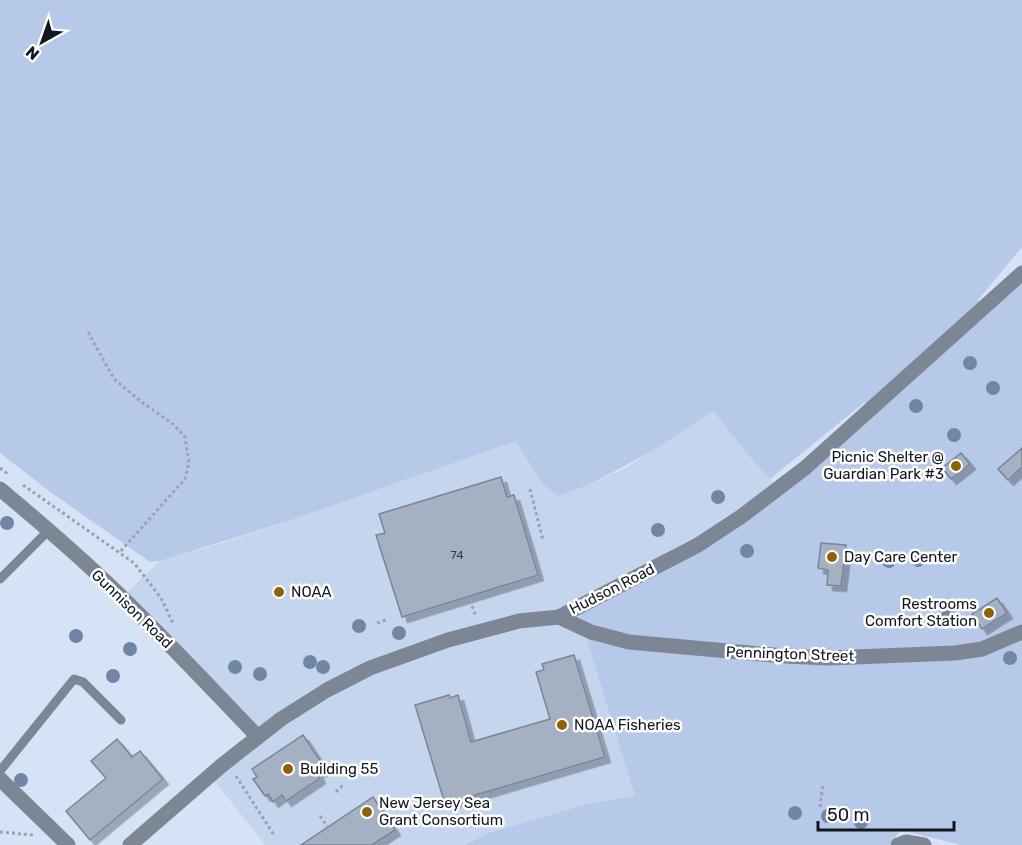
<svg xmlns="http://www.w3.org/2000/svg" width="1022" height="845" font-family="Rubik,sans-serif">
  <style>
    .built { fill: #c4d5ee }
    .green { fill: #b7c9e8 }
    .building { fill: #a5b0c3; stroke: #7a8596; stroke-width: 1.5; filter: url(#shadow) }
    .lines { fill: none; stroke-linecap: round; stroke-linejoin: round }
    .path { stroke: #99a2b2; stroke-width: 3; stroke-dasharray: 3 3; stroke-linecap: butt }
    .service { stroke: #7d8694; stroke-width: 9 }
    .minor { stroke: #7d8694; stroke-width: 15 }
    .tertiary { stroke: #7d8694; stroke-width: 15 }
    .tree { fill: #7185a5 }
    .poi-dot { fill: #8c6304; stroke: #fff; stroke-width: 2 }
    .labels { text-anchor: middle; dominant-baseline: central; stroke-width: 5; stroke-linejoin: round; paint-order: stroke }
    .number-label { font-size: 12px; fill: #373c46 }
    .poi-label { font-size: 15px; fill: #12161d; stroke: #fff; text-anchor: start }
    .street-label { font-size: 15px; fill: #12161d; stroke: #fff }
  </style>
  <defs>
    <filter id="shadow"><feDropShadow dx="5.5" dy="5.5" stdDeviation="0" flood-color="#0004"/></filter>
  </defs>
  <rect width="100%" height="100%" fill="#d6e2f5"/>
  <path class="built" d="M 713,411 L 749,456 L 778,488 L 639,797 L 587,804 L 486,834 L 463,845 L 265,845 L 210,775 L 257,737 L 122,597 L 160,561 L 222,543 L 300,517 L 516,440 L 542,483 L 558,496 L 587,486 L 628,467 L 688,426 Z"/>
  <path class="green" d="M 0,0 L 1022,0 L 1022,247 L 978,300 L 985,309 L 1022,276 L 1022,845 L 961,845 L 901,830 L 889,845 L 464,845 L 486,834 L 587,804 L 635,796 L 577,607 L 698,545 L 871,409 L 865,402 L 770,479 L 749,456 L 713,411 L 652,451 L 587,486 L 558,496 L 542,483 L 516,441 L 294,519 L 160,561 L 150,562 L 49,491 L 0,453 Z"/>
  <path class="building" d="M 1022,448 L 1022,467 L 1008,480 L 998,469 Z
    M 961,453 L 970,464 L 951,479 L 942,468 Z
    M 501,477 L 507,497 L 514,495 L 538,575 L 402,617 L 376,535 L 385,533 L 379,514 Z
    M 821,543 L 846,545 L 841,586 L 827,585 L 828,570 L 818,568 Z
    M 997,598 L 1007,613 L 982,629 L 972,614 Z
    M 574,655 L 605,757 L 445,804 L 415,705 L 449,695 L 450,698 L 458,695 L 471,742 L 550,719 L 536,672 L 544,670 L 542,664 Z
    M 303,735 L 325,768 L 317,773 L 320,778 L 286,801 L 282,795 L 273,802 L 268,794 L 265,796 L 253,779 L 257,777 L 252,769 Z
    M 117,739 L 132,757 L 140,751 L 163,779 L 90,840 L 66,811 L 106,778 L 91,761 Z
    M 373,797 L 395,830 L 372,845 L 301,845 Z"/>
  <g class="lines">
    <path class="path" d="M 88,332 L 114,379 L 143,403 L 173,424 L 185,437 L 189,462 L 185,479 L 119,553
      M 0,468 L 8,474
      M 23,485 L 134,563 L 161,598 L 174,625
      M 530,489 L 543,540
      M 472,606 L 476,617
      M 377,623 L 386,620
      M 236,776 L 274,835
      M 336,792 L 344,784
      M 820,807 L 823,783
      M 320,816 L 328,827
      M 0,832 L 33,835"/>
    <path class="service" d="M 0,579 L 49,530
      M 0,771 L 74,679 L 83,682 L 121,720"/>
    <path class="minor" d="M 559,617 L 591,632 L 629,642 L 784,656 L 829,658 L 955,653 L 982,649 L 1022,632
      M 0,779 L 68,845
      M 898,845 L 906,842 L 924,845"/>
    <path class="tertiary" d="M 0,489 C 36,519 72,550 107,583 C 159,632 208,685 258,737
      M 130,845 L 221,766 L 258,737 L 281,719 L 327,690 L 370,668 L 448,640 L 519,621 L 559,617 L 698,545 L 742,516 L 805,468 L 1022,273"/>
  </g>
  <g class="tree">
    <circle cx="970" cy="363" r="7"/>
    <circle cx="993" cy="388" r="7"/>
    <circle cx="916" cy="406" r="7"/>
    <circle cx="954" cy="435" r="7"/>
    <circle cx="718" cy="497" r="7"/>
    <circle cx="7" cy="523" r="7"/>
    <circle cx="658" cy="530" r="7"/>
    <circle cx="747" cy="551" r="7"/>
    <circle cx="918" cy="560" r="7"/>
    <circle cx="889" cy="561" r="7"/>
    <circle cx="948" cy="616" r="7"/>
    <circle cx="359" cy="626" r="7"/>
    <circle cx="399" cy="633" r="7"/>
    <circle cx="76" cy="636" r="7"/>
    <circle cx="130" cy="649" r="7"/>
    <circle cx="1010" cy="658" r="7"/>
    <circle cx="310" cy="662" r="7"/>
    <circle cx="235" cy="667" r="7"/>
    <circle cx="323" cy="667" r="7"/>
    <circle cx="260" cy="674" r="7"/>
    <circle cx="113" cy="676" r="7"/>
    <circle cx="21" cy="780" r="7"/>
    <circle cx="795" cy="813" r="7"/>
    <circle cx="828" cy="816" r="7"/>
    <circle cx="861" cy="822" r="7"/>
  </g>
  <g class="poi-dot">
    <circle cx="956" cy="466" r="6"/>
    <circle cx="832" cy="557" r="6"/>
    <circle cx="279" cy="592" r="6"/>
    <circle cx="989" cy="613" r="6"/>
    <circle cx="562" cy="725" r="6"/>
    <circle cx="288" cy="769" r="6"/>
    <circle cx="367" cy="812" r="6"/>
  </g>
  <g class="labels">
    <g class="number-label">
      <text x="457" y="555">74</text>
    </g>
    <g class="poi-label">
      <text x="944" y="457" text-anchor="end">Picnic Shelter @<tspan x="944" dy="17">Guardian Park #3</tspan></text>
      <text x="844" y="557">Day Care Center</text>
      <text x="291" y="592">NOAA</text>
      <text x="977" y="604" text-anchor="end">Restrooms<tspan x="977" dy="17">Comfort Station</tspan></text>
      <text x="574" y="725">NOAA Fisheries</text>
      <text x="300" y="769">Building 55</text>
      <text x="379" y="803">New Jersey Sea<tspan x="379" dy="17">Grant Consortium</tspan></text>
    </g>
    <g class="street-label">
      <text transform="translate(612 589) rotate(-27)">Hudson Road</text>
      <text transform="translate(132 609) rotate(44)">Gunnison Road</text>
      <text transform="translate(790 654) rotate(2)">Pennington Street</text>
    </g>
  </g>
  <g transform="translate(42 42) rotate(220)" stroke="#ffffff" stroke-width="4.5" paint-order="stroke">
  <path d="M0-4.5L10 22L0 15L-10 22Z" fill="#12161d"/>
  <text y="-9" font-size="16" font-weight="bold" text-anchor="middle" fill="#12161d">N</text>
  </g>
  <path d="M818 821v9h136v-9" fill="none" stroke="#12161d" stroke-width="3"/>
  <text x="827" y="821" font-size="18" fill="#12161d" stroke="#ffffff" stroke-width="4.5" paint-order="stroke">50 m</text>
</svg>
